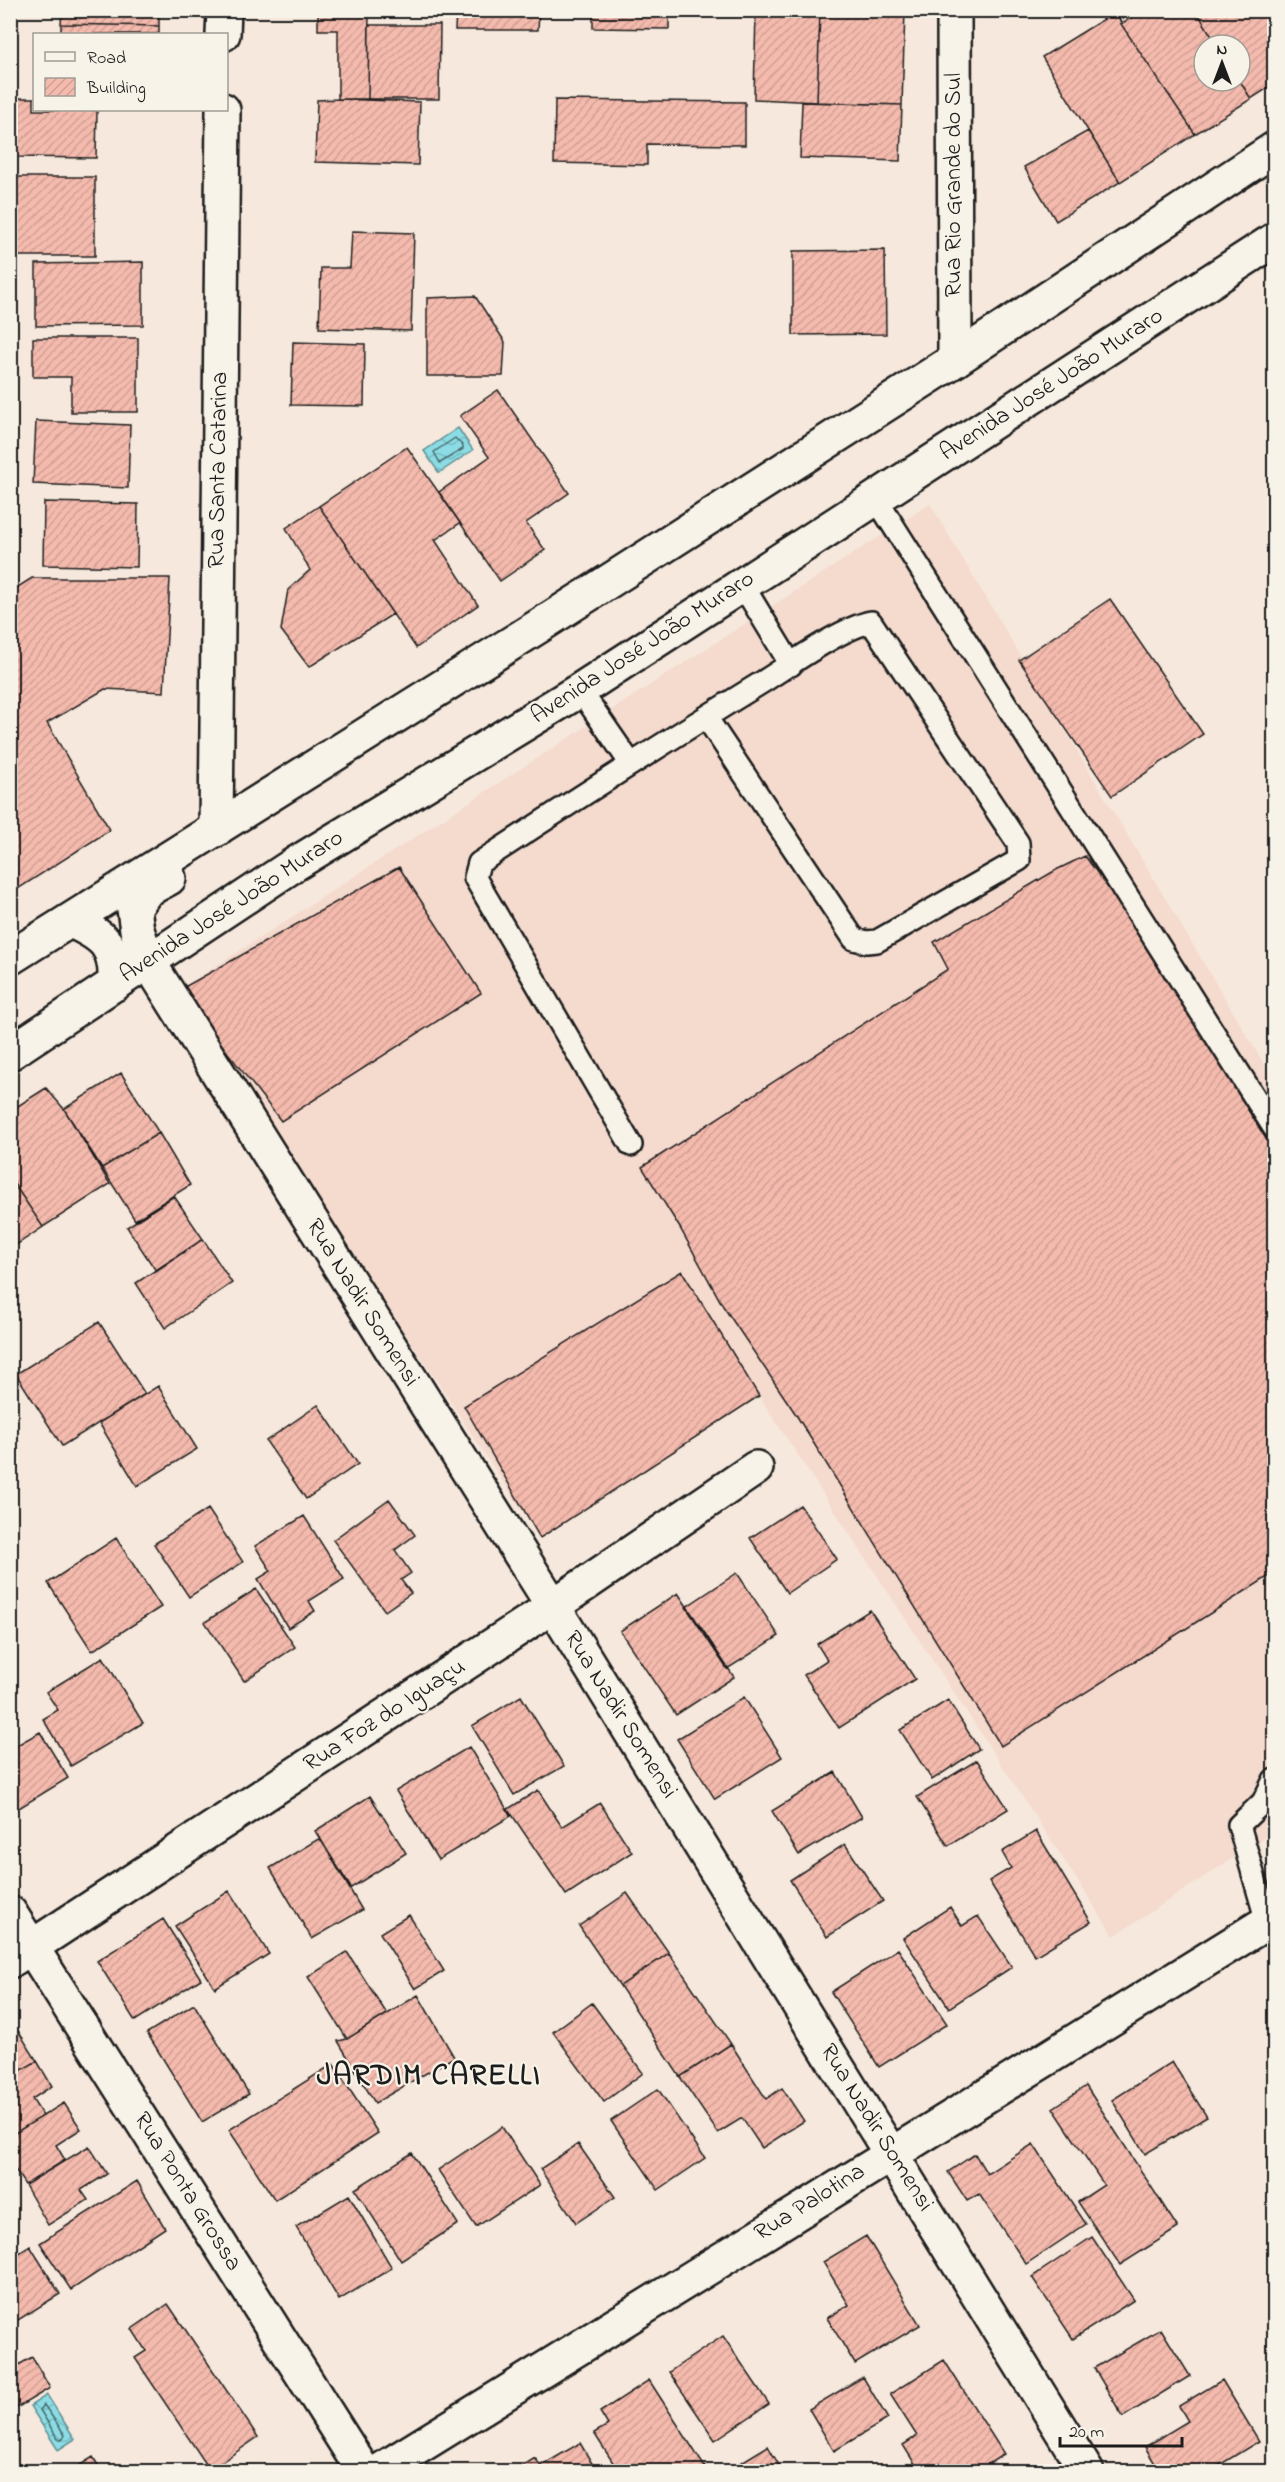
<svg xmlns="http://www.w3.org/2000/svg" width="1285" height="2482" font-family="'Indie Flower',sans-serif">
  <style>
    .built { fill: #f5dace }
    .water { fill: url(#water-waves); stroke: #5f8f94; stroke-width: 1.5 }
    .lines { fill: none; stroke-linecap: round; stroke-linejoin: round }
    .shore { stroke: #48696c; stroke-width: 1.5 }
    .building { fill: url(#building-hatch); stroke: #1c1c1c; stroke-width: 1.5 }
    .lane-casing { stroke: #1c1c1c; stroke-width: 26 }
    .street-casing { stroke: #1c1c1c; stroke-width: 38 }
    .secondary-casing { stroke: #1c1c1c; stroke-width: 38 }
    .lane { stroke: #f7f3e8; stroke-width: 21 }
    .street { stroke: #f7f3e8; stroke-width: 33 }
    .secondary { stroke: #f7f3e8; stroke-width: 33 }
    .labels { text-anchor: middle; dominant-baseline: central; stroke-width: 4.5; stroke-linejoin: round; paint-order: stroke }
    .street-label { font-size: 24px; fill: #1c1c1c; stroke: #f7f3e8 }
    .district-label { font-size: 30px; font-weight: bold; letter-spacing: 1.5px; fill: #1c1c1c; stroke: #f7f3e8 }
  </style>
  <defs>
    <pattern id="water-waves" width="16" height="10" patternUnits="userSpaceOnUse" patternTransform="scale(1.5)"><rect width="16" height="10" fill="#8bdce4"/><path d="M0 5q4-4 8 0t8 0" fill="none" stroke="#77bcc3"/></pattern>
    <pattern id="building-hatch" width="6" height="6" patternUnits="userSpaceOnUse" patternTransform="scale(1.5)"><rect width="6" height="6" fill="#f4baad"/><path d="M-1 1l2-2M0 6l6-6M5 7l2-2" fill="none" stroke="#d19f94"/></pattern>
  </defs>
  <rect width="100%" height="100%" fill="#f6e8dc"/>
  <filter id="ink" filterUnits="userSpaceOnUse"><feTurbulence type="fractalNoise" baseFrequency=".0167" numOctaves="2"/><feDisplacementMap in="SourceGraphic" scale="12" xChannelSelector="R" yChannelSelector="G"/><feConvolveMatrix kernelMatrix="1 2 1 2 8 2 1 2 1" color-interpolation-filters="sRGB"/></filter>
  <g filter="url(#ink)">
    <path class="built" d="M 930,504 L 1274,1081 L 1274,1831 L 1114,1936 L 759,1396 L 540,1538 L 179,990 Z"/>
    <path class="water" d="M 458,428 L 473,450 L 439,473 L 424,451 Z
      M 47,2395 L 75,2439 L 58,2450 L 30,2406 Z"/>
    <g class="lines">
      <path class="shore" d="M 455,438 L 463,446 L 463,449 L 440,463 L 434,452 Z
        M 44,2405 L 65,2435 L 62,2440 L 58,2439 L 40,2410 Z"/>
    </g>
    <path class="building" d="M 62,10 L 159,10 L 159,26 L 61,24 Z
      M 318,10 L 369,10 L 368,99 L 338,99 L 338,30 L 318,30 Z
      M 456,10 L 539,10 L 538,30 L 455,30 Z
      M 593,10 L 669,10 L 669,29 L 593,28 Z
      M 756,10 L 820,10 L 817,102 L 754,99 Z
      M 820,10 L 905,10 L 902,105 L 817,102 Z
      M 1143,10 L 1196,10 L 1217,45 L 1204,45 L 1204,81 L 1240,81 L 1251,99 L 1195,134 L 1121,24 Z
      M 1196,10 L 1274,10 L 1274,84 L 1251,99 L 1240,81 L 1240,45 L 1217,45 Z
      M 1117,11 L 1121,24 L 1195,134 L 1120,182 L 1042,57 Z
      M 61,24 L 159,26 L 159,34 L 61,34 Z
      M 369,25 L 440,25 L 439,99 L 368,99 Z
      M 16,98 L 34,98 L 34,110 L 97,110 L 96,158 L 14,157 Z
      M 338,99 L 420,102 L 418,165 L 315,162 L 317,100 Z
      M 555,100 L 745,102 L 745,145 L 647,144 L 647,165 L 554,163 Z
      M 802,102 L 902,105 L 900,161 L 800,158 Z
      M 1088,131 L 1120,182 L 1056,221 L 1024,167 Z
      M 10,177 L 95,177 L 95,256 L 10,256 Z
      M 352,231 L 414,233 L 411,331 L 319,328 L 321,268 L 350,268 Z
      M 885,250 L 886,334 L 793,335 L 793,251 Z
      M 143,262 L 143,325 L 36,326 L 36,264 Z
      M 475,296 L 505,342 L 503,376 L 427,376 L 427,298 Z
      M 33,338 L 138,338 L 138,412 L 71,412 L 71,377 L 33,377 Z
      M 293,342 L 365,344 L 364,406 L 291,405 Z
      M 498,390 L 569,493 L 526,523 L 545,550 L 500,581 L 439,492 L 489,457 L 460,416 Z
      M 36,421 L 130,425 L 128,488 L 33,484 Z
      M 407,447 L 460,523 L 435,540 L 478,605 L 416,648 L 319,506 Z
      M 44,502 L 138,504 L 137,567 L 43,565 Z
      M 319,506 L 393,614 L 309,667 L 281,630 L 288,590 L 310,570 L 286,528 Z
      M 32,578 L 170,578 L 164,692 L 105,689 L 47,723 L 110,830 L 10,894 L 10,592 Z
      M 1110,599 L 1203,734 L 1112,796 L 1019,660 Z
      M 1085,856 L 1139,930 L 1274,1152 L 1274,1573 L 1001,1746 L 795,1413 L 723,1306 L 680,1228 L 642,1167 L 948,969 L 934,942 L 1056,870 Z
      M 399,867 L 481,993 L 281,1121 L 179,990 Z
      M 121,1073 L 159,1133 L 102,1168 L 64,1109 Z
      M 46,1088 L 64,1109 L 110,1184 L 43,1227 L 10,1178 L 10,1111 Z
      M 159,1133 L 190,1185 L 135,1220 L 102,1168 Z
      M 10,1178 L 43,1227 L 10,1249 Z
      M 174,1196 L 203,1239 L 156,1271 L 127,1227 Z
      M 203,1239 L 232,1283 L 165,1328 L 136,1283 Z
      M 682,1271 L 759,1396 L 540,1538 L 464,1406 Z
      M 99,1322 L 145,1394 L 62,1446 L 16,1374 Z
      M 158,1386 L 197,1449 L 137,1486 L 99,1423 Z
      M 318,1405 L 358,1464 L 306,1499 L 266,1441 Z
      M 389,1499 L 415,1535 L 395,1550 L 411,1573 L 401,1580 L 411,1593 L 385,1611 L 333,1540 Z
      M 800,1505 L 837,1559 L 787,1593 L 750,1538 Z
      M 208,1509 L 243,1562 L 189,1597 L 154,1544 Z
      M 304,1516 L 344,1579 L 309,1601 L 315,1611 L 288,1628 L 258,1579 L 271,1571 L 255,1546 Z
      M 116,1538 L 161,1607 L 92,1651 L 48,1583 Z
      M 737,1573 L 779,1636 L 727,1669 L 686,1607 Z
      M 256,1589 L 295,1647 L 244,1681 L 205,1622 Z
      M 678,1593 L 734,1677 L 676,1715 L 620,1631 Z
      M 870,1610 L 915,1679 L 839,1728 L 804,1675 L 827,1660 L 817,1644 Z
      M 103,1657 L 143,1723 L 71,1766 L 43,1719 L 58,1710 L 46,1692 Z
      M 521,1696 L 564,1766 L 514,1795 L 472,1726 Z
      M 744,1697 L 782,1757 L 715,1799 L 677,1739 Z
      M 948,1700 L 979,1749 L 932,1780 L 900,1730 Z
      M 40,1732 L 68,1778 L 11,1813 L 10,1749 Z
      M 469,1747 L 511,1816 L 438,1860 L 396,1791 Z
      M 977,1760 L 1008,1809 L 948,1846 L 917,1797 Z
      M 835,1772 L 862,1817 L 799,1855 L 772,1811 Z
      M 538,1790 L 562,1827 L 600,1803 L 632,1852 L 566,1895 L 508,1809 Z
      M 370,1796 L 406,1853 L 351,1888 L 315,1831 Z
      M 1036,1831 L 1091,1922 L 1035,1956 L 989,1881 L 1011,1868 L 1002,1852 Z
      M 320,1838 L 362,1910 L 312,1939 L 270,1868 Z
      M 845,1844 L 883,1901 L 827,1937 L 790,1880 Z
      M 229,1891 L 269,1954 L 215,1988 L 175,1926 Z
      M 627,1893 L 669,1953 L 620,1986 L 579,1926 Z
      M 950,1907 L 962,1926 L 978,1916 L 1012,1967 L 949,2008 L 903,1938 Z
      M 409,1915 L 444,1971 L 415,1989 L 380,1933 Z
      M 163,1919 L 201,1979 L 135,2021 L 97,1961 Z
      M 898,1949 L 947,2024 L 879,2067 L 831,1992 Z
      M 347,1952 L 387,2014 L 347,2039 L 308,1977 Z
      M 669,1953 L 731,2044 L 680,2077 L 620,1986 Z
      M 418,1995 L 454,2057 L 375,2103 L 338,2041 L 347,2039 Z
      M 592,2003 L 643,2073 L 604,2102 L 553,2032 Z
      M 194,2004 L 249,2094 L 202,2122 L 147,2033 Z
      M 10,2018 L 37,2061 L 10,2077 Z
      M 731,2044 L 766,2099 L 782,2088 L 804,2121 L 762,2148 L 742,2118 L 718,2133 L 680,2077 Z
      M 37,2061 L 52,2086 L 32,2099 L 43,2116 L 10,2136 L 10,2077 Z
      M 1172,2062 L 1207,2117 L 1145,2154 L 1112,2100 Z
      M 333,2064 L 378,2133 L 275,2200 L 229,2130 Z
      M 1086,2086 L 1178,2228 L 1120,2265 L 1078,2202 L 1104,2185 L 1053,2108 Z
      M 658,2089 L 705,2158 L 658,2190 L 611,2121 Z
      M 64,2103 L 81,2129 L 56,2145 L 65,2160 L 25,2185 L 10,2162 L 10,2136 Z
      M 502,2127 L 540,2185 L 476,2227 L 438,2170 Z
      M 578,2144 L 615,2197 L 576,2223 L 540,2169 Z
      M 1033,2144 L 1086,2224 L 1026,2264 L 979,2194 L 967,2201 L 948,2172 L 975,2154 L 987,2174 Z
      M 89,2146 L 107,2174 L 81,2190 L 88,2200 L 48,2225 L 25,2185 Z
      M 412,2153 L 458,2224 L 401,2261 L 355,2189 Z
      M 137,2181 L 165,2228 L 71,2290 L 40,2243 Z
      M 349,2195 L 392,2268 L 339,2300 L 296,2227 Z
      M 866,2236 L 920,2325 L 855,2364 L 827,2318 L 849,2305 L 823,2262 Z
      M 1092,2237 L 1134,2300 L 1073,2339 L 1032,2277 Z
      M 30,2246 L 60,2294 L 10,2325 L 10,2259 Z
      M 168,2304 L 258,2437 L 210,2470 L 135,2358 L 146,2351 L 132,2329 Z
      M 1161,2329 L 1190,2376 L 1123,2417 L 1094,2368 Z
      M 723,2336 L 769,2404 L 715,2440 L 669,2372 Z
      M 32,2357 L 50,2388 L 10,2412 L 10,2370 Z
      M 944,2360 L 1004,2454 L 976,2472 L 920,2472 L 903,2445 L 917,2436 L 890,2394 Z
      M 863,2377 L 888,2419 L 834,2451 L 809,2409 Z
      M 649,2380 L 708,2472 L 619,2472 L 594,2433 L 608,2425 L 600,2412 Z
      M 1222,2380 L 1259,2441 L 1208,2472 L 1160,2472 L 1145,2447 L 1188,2421 L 1179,2406 Z
      M 580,2443 L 597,2472 L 513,2472 L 535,2458 L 541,2466 Z
      M 768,2446 L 783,2472 L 727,2472 L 727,2471 Z
      M 93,2457 L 102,2472 L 69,2472 Z"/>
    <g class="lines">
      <defs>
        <path id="lane" d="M 877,500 L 1274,1128
          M 742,584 L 791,665
          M 580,690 L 631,764
          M 631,1145 L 475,878 L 479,863 C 573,801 668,740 764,681 C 791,664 841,628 871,622 L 1018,843 L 1019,860 L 877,941 L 867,942 L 854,939 L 706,717
          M 1267,1922 L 1239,1825 L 1263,1802 L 1274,1780"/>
        <path id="street" d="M 954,10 L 955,360
          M 223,34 L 224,10
          M 216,830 L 223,110
          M 148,961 L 553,1606 L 1087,2472
          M 10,1913 L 364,2472
          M 10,1961 L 553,1606 L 756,1468
          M 378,2472 L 1274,1918"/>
        <path id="secondary" d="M 71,921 C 104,936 117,946 115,984
          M 10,958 L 539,626 L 955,360 L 1274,149
          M 148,961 L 137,930 L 134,909 L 147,890 L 169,878
          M 10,1053 L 295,864 L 580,690 L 1274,240"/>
      </defs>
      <use href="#lane" class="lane-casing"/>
      <use href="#street" class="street-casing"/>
      <use href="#secondary" class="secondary-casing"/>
      <use href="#lane" class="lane"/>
      <use href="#street" class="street"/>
      <use href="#secondary" class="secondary"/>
    </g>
  </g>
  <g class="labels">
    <g class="street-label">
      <text transform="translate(954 185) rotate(-90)">Rua Rio Grande do Sul</text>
      <text transform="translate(1052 385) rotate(-33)">Avenida José João Muraro</text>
      <text transform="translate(219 470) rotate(-89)">Rua Santa Catarina</text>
      <text transform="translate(643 648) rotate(-33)">Avenida José João Muraro</text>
      <text transform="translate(232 907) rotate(-33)">Avenida José João Muraro</text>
      <text transform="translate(362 1303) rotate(58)">Rua Nadir Somensi</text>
      <text transform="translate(620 1715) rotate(58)">Rua Nadir Somensi</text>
      <text transform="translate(385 1716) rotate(-33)">Rua Foz do Iguaçu</text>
      <text transform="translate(876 2128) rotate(58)">Rua Nadir Somensi</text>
      <text transform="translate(187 2192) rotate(58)">Rua Ponta Grossa</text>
      <text transform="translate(810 2203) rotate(-32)">Rua Palotina</text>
    </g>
    <g class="district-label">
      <text x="429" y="2077">JARDIM CARELLI</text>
    </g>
  </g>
  <rect width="1285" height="2482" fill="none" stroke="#f7f3e8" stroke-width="36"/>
  <rect x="18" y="18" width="1249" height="2446" fill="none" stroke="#1c1c1c" stroke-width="2" filter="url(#ink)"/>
  <rect x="33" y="33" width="195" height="78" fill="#f7f3e8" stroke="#9f9d96" stroke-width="1.5"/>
  <rect x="45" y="52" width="30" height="9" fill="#f7f3e8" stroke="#9f9d96" stroke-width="1.5"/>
  <text x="87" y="63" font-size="18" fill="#1c1c1c">Road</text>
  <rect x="45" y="78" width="30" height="18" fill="url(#building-hatch)" stroke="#9f9d96" stroke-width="1.5"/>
  <text x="87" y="93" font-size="18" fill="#1c1c1c">Building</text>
  <g transform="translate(1222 63)"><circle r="28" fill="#f7f3e8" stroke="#9f9d96" stroke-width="1.5"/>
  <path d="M0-4.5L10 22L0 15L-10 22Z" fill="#1c1c1c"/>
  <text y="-9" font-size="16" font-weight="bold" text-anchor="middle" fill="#1c1c1c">N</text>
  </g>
  <path d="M1060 2437v9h122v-9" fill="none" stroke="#1c1c1c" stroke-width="3"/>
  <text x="1069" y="2437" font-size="18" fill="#1c1c1c" stroke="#f7f3e8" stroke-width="4.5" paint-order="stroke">20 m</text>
</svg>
